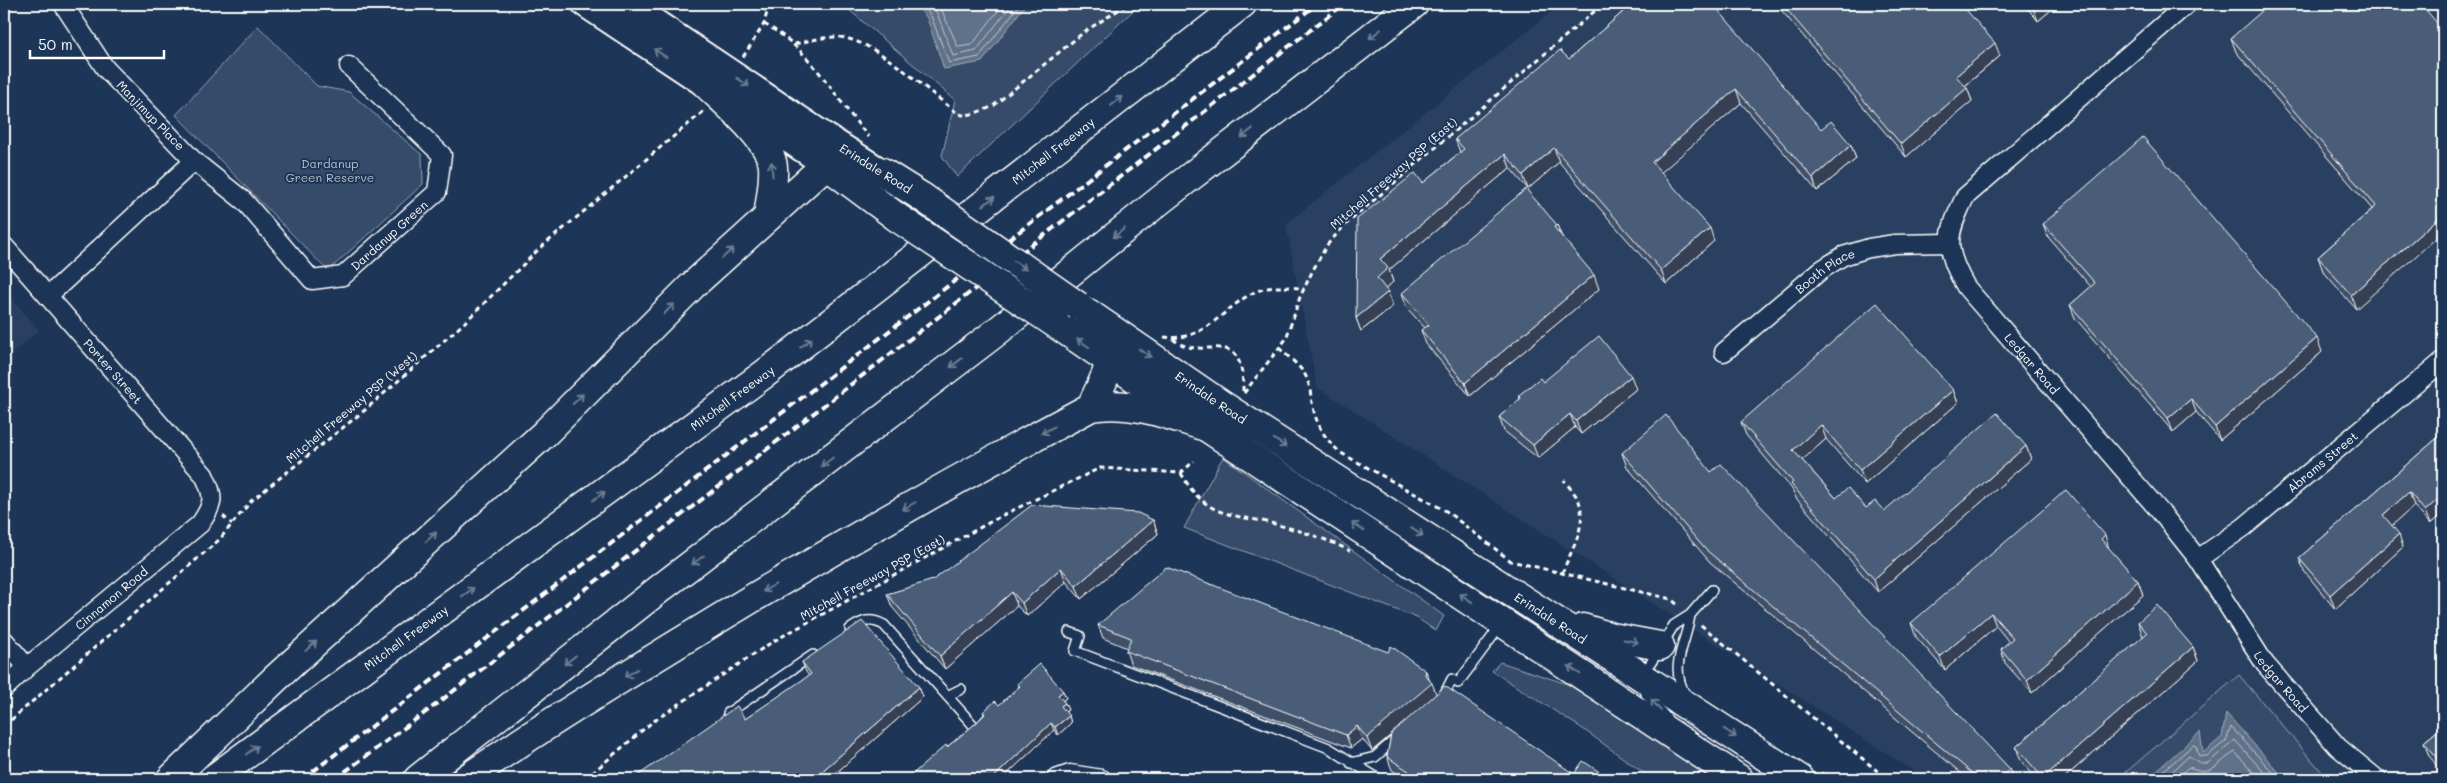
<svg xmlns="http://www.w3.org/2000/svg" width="2447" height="783" font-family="Mali,sans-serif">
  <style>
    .built { fill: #2a4161 }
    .green { fill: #364b69; stroke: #9aa5b4 }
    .water { fill: #617289; stroke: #a0aab8 }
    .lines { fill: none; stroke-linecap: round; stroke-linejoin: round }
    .shore { stroke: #c0c7d0; stroke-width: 1 }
    .lane-casing { stroke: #fff; stroke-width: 12 }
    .street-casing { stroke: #fff; stroke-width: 21 }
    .secondary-casing { stroke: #fff; stroke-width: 29 }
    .primary-casing { stroke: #fff; stroke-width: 31 }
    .highway-casing { stroke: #fff; stroke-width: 31 }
    .path { stroke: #fff; stroke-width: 3; stroke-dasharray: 5 4; stroke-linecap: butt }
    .lane { stroke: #1d3557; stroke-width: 9 }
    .street { stroke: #1d3557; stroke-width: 18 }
    .secondary { stroke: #1d3557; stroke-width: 25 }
    .primary { stroke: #1d3557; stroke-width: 28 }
    .highway { stroke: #1d3557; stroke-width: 28 }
    .rail { stroke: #fff; stroke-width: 4; stroke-dasharray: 8 4; stroke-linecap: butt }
    .primary-bridge-casing { stroke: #fff; stroke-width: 31; stroke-linecap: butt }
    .primary-bridge { stroke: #1d3557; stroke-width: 28 }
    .wall { fill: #405068; stroke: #fff }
    .shaded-wall { fill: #344155; stroke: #fff }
    .building { fill: #4a5d79; stroke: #fff }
    .oneway { stroke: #6c7c92 }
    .labels { text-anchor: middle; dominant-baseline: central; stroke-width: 4; stroke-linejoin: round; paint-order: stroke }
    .street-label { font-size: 12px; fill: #fff; stroke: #1d3557 }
    .park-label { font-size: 12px; fill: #b9c0ca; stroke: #1d3557 }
  </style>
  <rect width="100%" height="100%" fill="#1d3557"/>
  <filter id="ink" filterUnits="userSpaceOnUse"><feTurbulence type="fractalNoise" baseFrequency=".02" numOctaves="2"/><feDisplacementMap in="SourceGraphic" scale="10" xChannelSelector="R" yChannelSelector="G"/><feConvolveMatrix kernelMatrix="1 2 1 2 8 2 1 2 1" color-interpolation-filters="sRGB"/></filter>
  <g filter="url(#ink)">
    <path class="built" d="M 1561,4 L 2443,4 L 2443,779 L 1926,779 L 1317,387 L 1286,224 Z
      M 4,290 L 39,330 L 4,360 Z"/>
    <path class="green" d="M 842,4 L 1140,4 L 957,177 L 942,156 L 955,100 Z
      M 258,26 L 317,86 L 349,92 L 422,155 L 423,184 L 328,271 L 176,115 Z
      M 1223,457 L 1444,616 L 1436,631 L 1417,618 L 1184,528 Z
      M 1500,662 L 1567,684 L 1625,718 L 1718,779 L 1652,779 L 1583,729 L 1492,671 Z
      M 2239,675 L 2328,779 L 2118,779 Z"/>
    <path class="water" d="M 915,4 L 1026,4 L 982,62 L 944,69 L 927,18 Z
      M 2226,713 L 2285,779 L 2147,779 L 2200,732 L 2203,753 L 2222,737 Z"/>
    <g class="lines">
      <path class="shore" d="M 921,4 L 931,16 L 949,63 L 979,57 L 1020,4
        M 929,4 L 937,13 L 953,56 L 976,51 L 1012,4
        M 939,4 L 958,47 L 972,45 L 1003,4
        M 2154,779 L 2193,745 L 2196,746 L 2199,756 L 2207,756 L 2226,741 L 2231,727 L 2279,779
        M 2164,779 L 2189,756 L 2200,763 L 2208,763 L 2235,740 L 2270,779
        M 2175,779 L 2189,767 C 2214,777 2216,763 2235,752 L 2260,779"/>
      <defs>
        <path id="lane" d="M 850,629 C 863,621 870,617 884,625 L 974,726
          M 1069,632 L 1080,636 L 1075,651 L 1329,748 L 1379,779
          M 1644,674 L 1674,625 L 1690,615 L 1712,590
          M 1458,683 L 1501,625
          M 1645,689 L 1646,694 L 1667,719
          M 947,696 L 961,689
          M 1686,696 C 1668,665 1686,646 1690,615
          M 1443,697 L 1452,679
          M 728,713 L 813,655
          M 1351,763 L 1375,757 L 1398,737"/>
        <g id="street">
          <path id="s1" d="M 2187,4 L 1965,197 C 1946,236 1944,249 1966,287 L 2163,515 L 2198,559 L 2265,664 L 2338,747 L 2377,779"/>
          <path id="s2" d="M 194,161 L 244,201 L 312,280 L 343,276 L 437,192 L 442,155 L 349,66"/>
          <path id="s3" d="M 4,246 L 204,475 C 215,497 214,504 200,524 L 27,667 L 4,689"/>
          <path d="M 48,296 L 194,161 L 105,68 L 63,4"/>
          <path id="s4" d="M 1724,352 L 1821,270 L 1843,256 L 1869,248 L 1895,244 L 1949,243"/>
          <path id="s5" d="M 2198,559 L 2244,527 L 2443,361"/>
          <path d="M 4,640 L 27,667"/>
          <path d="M 1056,779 L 1070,774 L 1102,779"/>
        </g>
        <path id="secondary" d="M 585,4 L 828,166
          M 628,4 L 822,134 L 874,167"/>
        <g id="primary">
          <path d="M 828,166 L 898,218"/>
          <path d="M 882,172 L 922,197"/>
          <path id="s6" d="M 1088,313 L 1222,405 L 1800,779"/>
          <path d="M 1056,324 L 1206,427 L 1739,779"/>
          <path d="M 1583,628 L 1612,637 L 1660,646"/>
        </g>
        <g id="highway">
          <path d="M 701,79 C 721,100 771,139 773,167 C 774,183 770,201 768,217"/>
          <path d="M 1091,316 C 1120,358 1111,363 1091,407"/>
          <path d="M 171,779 L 275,679 L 544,434 L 692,286 L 820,170 C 842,157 860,164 882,172"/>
          <path id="s7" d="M 213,779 L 767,372 L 1242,4"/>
          <path d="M 418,779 L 662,587 L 995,333 L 1163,198 L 1414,4"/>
          <path d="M 466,779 C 532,733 601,691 669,649 C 807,564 948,483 1091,407 C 1131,400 1168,415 1206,427"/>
        </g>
      </defs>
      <use href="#lane" class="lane-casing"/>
      <use href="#street" class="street-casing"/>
      <use href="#secondary" class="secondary-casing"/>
      <use href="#primary" class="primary-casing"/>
      <use href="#highway" class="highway-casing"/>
      <path class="path" d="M 753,4 L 767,11
        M 764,24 C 812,49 834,98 869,137
        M 795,44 C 808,41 822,37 837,37 C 873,38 926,90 956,112 L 962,115 L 972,114 L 992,107 L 1084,32 L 1128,4
        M 743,57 L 764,24 L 769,4
        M 1164,337 C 1205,342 1221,310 1251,294 C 1267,285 1287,286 1304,289
        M 1173,339 C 1203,365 1244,319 1243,393
        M 1279,348 C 1287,356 1298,364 1304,373 C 1311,384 1310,396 1313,407 C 1317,427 1326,440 1341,453 L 1446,511 L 1511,561 L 1671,599 L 1679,606
        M 1244,393 L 1286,339 L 1300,297 L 1313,270 L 1327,245 L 1345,225 L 1603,4
        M 1181,473 C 1188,486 1196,497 1208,505 C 1227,518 1256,518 1278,525 C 1302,531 1327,539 1350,551
        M 223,516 L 232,524
        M 1562,573 C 1571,551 1589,523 1578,499 C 1574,492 1568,486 1564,480
        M 1701,625 L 1887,779
        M 4,726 L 219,540 L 251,501 L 365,410 L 463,324 L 539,249 L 704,111
        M 1821,773 L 1831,779
        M 585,779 L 651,723 L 772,642 L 1001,516 L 1100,468 L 1181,473 L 1194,461"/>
      <use href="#lane" class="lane"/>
      <use href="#street" class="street"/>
      <use href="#secondary" class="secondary"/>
      <use href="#primary" class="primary"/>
      <use href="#highway" class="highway"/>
      <path class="rail" d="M 303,779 L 1317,4
        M 335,779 L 438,703 L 1344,4"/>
      <defs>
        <path id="primary-bridge" d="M 922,197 L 1078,306
          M 898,218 L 1056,324"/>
      </defs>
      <use href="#primary-bridge" class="primary-bridge-casing"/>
      <use href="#primary-bridge" class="primary-bridge"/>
    </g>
    <path class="wall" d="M 1632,4 L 1821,129 L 1851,145 L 1856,159 L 1817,191 L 1741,103 L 1661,172 L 1714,241 L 1666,284 L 1559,162 L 1528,189 L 1510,168 L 1389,270 L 1393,282 L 1385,289 L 1393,306 L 1361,331 L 1356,318 L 1423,183 L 1460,152 L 1455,139 L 1569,59 Z
      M 1776,4 L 1961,4 L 2000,56 L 1965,86 L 1967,88 L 1972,101 L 1906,157 Z
      M 2024,4 L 2058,4 L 2038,21 Z
      M 2421,4 L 2356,309 L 2323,271 L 2318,257 L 2372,209 L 2236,52 L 2231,38 Z
      M 2043,224 L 2322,352 L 2220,440 L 2196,412 L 2173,432 L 2075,318 L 2070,305 L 2091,287 L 2048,237 Z
      M 1557,225 L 1561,235 L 1599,289 L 1470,396 L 1426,344 L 1421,330 L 1425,328 L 1406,307 L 1402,293 Z
      M 1543,382 L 1636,389 L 1581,434 L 1575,427 L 1538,458 L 1504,431 L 1499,417 L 1520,399 L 1519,395 Z
      M 1953,390 L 1958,403 L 1865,484 L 1826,439 L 1802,460 L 1836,498 L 1866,508 L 1884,511 L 2026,446 L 2031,459 L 1878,592 L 1796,498 L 1792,489 L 1746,435 L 1741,422 Z
      M 2443,433 L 2443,513 L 2430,524 L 2414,506 L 2391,526 L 2403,547 L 2335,609 L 2304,571 L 2299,558 Z
      M 1622,453 L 1711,472 L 2010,769 L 2014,779 L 1968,779 L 1710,562 L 1627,467 Z
      M 1153,520 L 1158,534 L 1081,599 L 1066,582 L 1027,616 L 1017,606 L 945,669 L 892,607 L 887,594 Z
      M 2109,549 L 2138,581 L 2143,595 L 2032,693 L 2005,663 L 2001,649 L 2009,642 L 1996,626 L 1945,670 L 1916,637 L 1911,623 Z
      M 2138,622 L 2193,647 L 2198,661 L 2063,779 L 2037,779 L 2021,761 L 2016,747 L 2143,637 Z
      M 1098,625 L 1429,680 L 1436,694 L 1574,774 L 1610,779 L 1406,779 L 1392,770 L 1387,757 L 1391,735 L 1372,751 L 1362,739 L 1351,748 L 1131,665 L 1126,651 L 1127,648 L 1103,638 Z
      M 802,662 L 919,687 L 923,697 L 829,779 L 633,779 L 745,719 L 809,676 L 806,672 Z
      M 1017,684 L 1063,691 L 1066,698 L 1063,701 L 1068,710 L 1065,712 L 1069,716 L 1071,723 L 1058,735 L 1054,730 L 1002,779 L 907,779 L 947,747 L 976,723 L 984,714 L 983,712 L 999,705 L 1019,687 Z
      M 2443,726 L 2443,772 L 2429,756 L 2424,742 Z"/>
    <path class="shaded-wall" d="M 2037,4 L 2058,4 L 2038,21 L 2033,7 Z
      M 1995,43 L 2000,56 L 1961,89 L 1956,76 Z
      M 1967,88 L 1972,101 L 1906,157 L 1901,144 Z
      M 1736,89 L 1741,103 L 1657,176 L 1652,162 Z
      M 1851,145 L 1856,159 L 1817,191 L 1813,178 Z
      M 1554,148 L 1559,162 L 1528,189 L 1523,175 Z
      M 1505,154 L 1510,168 L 1389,270 L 1393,282 L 1382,292 L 1377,278 L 1380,259 Z
      M 2443,214 L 2443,232 L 2356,309 L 2351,295 Z
      M 1557,225 L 1562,238 L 1554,227 Z
      M 1710,228 L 1714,241 L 1666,284 L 1661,270 Z
      M 1594,275 L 1599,289 L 1470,396 L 1465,383 Z
      M 1388,292 L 1393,306 L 1361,331 L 1356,318 Z
      M 2317,338 L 2322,352 L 2220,440 L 2215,427 Z
      M 1631,376 L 1636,389 L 1581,434 L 1576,421 Z
      M 1953,390 L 1958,403 L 1865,484 L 1860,470 Z
      M 2191,399 L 2196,412 L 2173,432 L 2168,418 Z
      M 1570,414 L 1575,427 L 1538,458 L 1533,445 Z
      M 1821,425 L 1826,439 L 1798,464 L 1793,450 Z
      M 2026,446 L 2031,459 L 1878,592 L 1874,579 Z
      M 2409,492 L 2414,506 L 2388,529 L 2383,515 Z
      M 2443,495 L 2443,513 L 2430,524 L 2425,511 Z
      M 1153,520 L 1158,534 L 1081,599 L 1076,586 Z
      M 2399,534 L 2403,547 L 2335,609 L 2330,595 Z
      M 2105,535 L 2109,549 L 2101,539 Z
      M 1061,568 L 1066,582 L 1027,616 L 1022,603 Z
      M 2138,581 L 2143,595 L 2032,693 L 2027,680 Z
      M 1012,592 L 1017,606 L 945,669 L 940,656 Z
      M 1991,613 L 1996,626 L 1945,670 L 1940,657 Z
      M 2193,647 L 2198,661 L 2063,779 L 2044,779 L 2043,778 Z
      M 1426,671 L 1431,684 L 1432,683 L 1437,696 L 1372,751 L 1367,738 L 1425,675 Z
      M 919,687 L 923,697 L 829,779 L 813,779 Z
      M 1063,691 L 1066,698 L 1061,702 L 1058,695 Z
      M 1065,703 L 1068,710 L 1063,713 L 1061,706 Z
      M 1069,716 L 1071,723 L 1058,735 L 1055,727 Z
      M 1051,723 L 1054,730 L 1002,779 L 992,779 Z
      M 1357,726 L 1362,739 L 1351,748 L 1346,735 Z
      M 2010,769 L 2014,779 L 1999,779 Z"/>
    <path class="building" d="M 1632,4 L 1713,4 L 1821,129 L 1831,121 L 1851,145 L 1813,178 L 1736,89 L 1652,162 L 1710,228 L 1661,270 L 1554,148 L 1523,175 L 1505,154 L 1380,259 L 1388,268 L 1377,278 L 1388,292 L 1356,318 L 1357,219 L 1415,173 L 1423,183 L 1464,149 L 1455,139 L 1560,50 L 1569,59 Z
      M 1782,4 L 1961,4 L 1995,43 L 1956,76 L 1967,88 L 1901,144 Z
      M 2031,4 L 2037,4 L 2033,7 Z
      M 2270,4 L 2421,4 L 2443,30 L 2443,214 L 2351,295 L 2318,257 L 2376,206 L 2231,38 Z
      M 2143,137 L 2317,338 L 2215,427 L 2191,399 L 2168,418 L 2070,305 L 2095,283 L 2043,224 Z
      M 1526,189 L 1557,225 L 1554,227 L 1594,275 L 1465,383 L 1421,330 L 1429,325 L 1402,293 Z
      M 1877,303 L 1953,390 L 1860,470 L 1821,425 L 1793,450 L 1836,498 L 1848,488 L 1866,508 L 1875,501 L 1884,511 L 1997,413 L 2026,446 L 1874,579 L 1791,484 L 1793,482 L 1741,422 Z
      M 1599,336 L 1631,376 L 1576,421 L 1570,414 L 1533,445 L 1499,417 L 1521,398 L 1519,395 L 1540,378 L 1543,382 Z
      M 1666,415 L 1711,472 L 1721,464 L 2010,769 L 1999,779 L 1979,779 L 1705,549 L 1622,453 Z
      M 2443,433 L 2443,495 L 2425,511 L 2409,492 L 2383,515 L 2399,534 L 2330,595 L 2299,558 Z
      M 2066,490 L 2105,535 L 2101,539 L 2138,581 L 2027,680 L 2001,649 L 2013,638 L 1991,613 L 1940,657 L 1911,623 Z
      M 1032,505 L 1138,513 L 1153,520 L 1076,586 L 1061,568 L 1022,603 L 1012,592 L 940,656 L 887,594 L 933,580 Z
      M 1166,567 L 1388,652 L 1391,646 L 1426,671 L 1425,675 L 1432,683 L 1367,738 L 1357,726 L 1346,735 L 1126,651 L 1131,638 L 1098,625 Z
      M 2157,605 L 2193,647 L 2043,778 L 2016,747 L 2147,633 L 2138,622 Z
      M 862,621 L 919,687 L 813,779 L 633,779 L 737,706 L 745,719 L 811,674 L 802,662 Z
      M 1040,664 L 1063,691 L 1058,695 L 1065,703 L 1061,706 L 1069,716 L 1055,727 L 1051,723 L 992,779 L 907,779 L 946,745 L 947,747 L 976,723 L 985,714 L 983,712 L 995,701 L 999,705 L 1020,686 L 1017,684 Z
      M 1445,686 L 1574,774 L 1583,761 L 1610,779 L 1421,779 L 1387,757 L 1391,734 Z
      M 2443,726 L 2443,764 L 2424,742 Z"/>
    <defs><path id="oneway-shaft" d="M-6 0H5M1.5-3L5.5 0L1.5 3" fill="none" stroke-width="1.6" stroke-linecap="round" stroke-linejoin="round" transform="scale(1.25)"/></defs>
    <g class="oneway">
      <use href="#oneway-shaft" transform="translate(1375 34) rotate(142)"/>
      <use href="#oneway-shaft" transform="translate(660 53) rotate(-147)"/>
      <use href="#oneway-shaft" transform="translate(743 82) rotate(34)"/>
      <use href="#oneway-shaft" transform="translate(1117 101) rotate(-38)"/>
      <use href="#oneway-shaft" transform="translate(1247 133) rotate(142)"/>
      <use href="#oneway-shaft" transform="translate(772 169) rotate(-94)"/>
      <use href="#oneway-shaft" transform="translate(989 201) rotate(-38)"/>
      <use href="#oneway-shaft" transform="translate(1119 233) rotate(141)"/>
      <use href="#oneway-shaft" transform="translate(728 253) rotate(-42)"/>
      <use href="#oneway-shaft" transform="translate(1020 265) rotate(35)"/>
      <use href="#oneway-shaft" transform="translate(669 309) rotate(-45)"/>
      <use href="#oneway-shaft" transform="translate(806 343) rotate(-37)"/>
      <use href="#oneway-shaft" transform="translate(1083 343) rotate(-145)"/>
      <use href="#oneway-shaft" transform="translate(1145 353) rotate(34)"/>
      <use href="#oneway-shaft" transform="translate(956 363) rotate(142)"/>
      <use href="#oneway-shaft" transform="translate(578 399) rotate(-45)"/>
      <use href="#oneway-shaft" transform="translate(1048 430) rotate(152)"/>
      <use href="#oneway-shaft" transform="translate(1280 443) rotate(33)"/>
      <use href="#oneway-shaft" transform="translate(827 462) rotate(143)"/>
      <use href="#oneway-shaft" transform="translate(599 496) rotate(-36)"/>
      <use href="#oneway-shaft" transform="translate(909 506) rotate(150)"/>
      <use href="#oneway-shaft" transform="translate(1358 527) rotate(-147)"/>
      <use href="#oneway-shaft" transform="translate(1417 532) rotate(33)"/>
      <use href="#oneway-shaft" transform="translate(431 537) rotate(-42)"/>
      <use href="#oneway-shaft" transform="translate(698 560) rotate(143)"/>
      <use href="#oneway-shaft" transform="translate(769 588) rotate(150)"/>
      <use href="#oneway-shaft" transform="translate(468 592) rotate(-36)"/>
      <use href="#oneway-shaft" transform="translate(1466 598) rotate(-146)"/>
      <use href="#oneway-shaft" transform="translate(1631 641) rotate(12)"/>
      <use href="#oneway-shaft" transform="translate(311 646) rotate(-42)"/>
      <use href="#oneway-shaft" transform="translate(570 660) rotate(142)"/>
      <use href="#oneway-shaft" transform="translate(1574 670) rotate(-146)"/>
      <use href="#oneway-shaft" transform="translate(631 673) rotate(148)"/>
      <use href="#oneway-shaft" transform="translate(1656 705) rotate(-130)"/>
      <use href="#oneway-shaft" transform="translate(1730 733) rotate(33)"/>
      <use href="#oneway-shaft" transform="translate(252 750) rotate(-36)"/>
    </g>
  </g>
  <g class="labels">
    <g class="street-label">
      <text transform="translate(151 115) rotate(46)">Manjimup Place</text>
      <text stroke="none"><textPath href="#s7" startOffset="1049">Mitchell Freeway</textPath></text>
      <text transform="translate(876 168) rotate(32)">Erindale Road</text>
      <text transform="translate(1393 173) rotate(-41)">Mitchell Freeway PSP (East)</text>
      <text stroke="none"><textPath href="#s2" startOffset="261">Dardanup Green</textPath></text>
      <text stroke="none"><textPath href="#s4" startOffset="130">Booth Place</textPath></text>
      <text stroke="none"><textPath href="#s1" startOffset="491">Ledgar Road</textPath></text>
      <text stroke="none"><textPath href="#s3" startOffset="166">Porter Street</textPath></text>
      <text stroke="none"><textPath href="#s6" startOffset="149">Erindale Road</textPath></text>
      <text stroke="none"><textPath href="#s7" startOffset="644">Mitchell Freeway</textPath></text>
      <text transform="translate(351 407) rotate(-40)">Mitchell Freeway PSP (West)</text>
      <text stroke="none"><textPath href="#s5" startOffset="158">Abrams Street</textPath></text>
      <text transform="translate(872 577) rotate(-29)">Mitchell Freeway PSP (East)</text>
      <text transform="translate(111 598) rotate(-40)">Cinnamon Road</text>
      <text stroke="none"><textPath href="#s6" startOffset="554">Erindale Road</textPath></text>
      <text stroke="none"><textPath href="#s7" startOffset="239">Mitchell Freeway</textPath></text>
      <text stroke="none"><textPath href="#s1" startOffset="896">Ledgar Road</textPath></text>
    </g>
    <g class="park-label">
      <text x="330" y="163">Dardanup<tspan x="330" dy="14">Green Reserve</tspan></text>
    </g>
  </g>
  <rect width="2447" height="783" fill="none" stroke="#1d3557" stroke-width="20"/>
  <rect x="10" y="10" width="2427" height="763" fill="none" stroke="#fff" stroke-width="2" filter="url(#ink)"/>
  <path d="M30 50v8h134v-8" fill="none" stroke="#ffffff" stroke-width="2.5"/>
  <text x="38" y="50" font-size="15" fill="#ffffff" stroke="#1d3557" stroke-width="4" paint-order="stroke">50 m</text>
</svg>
